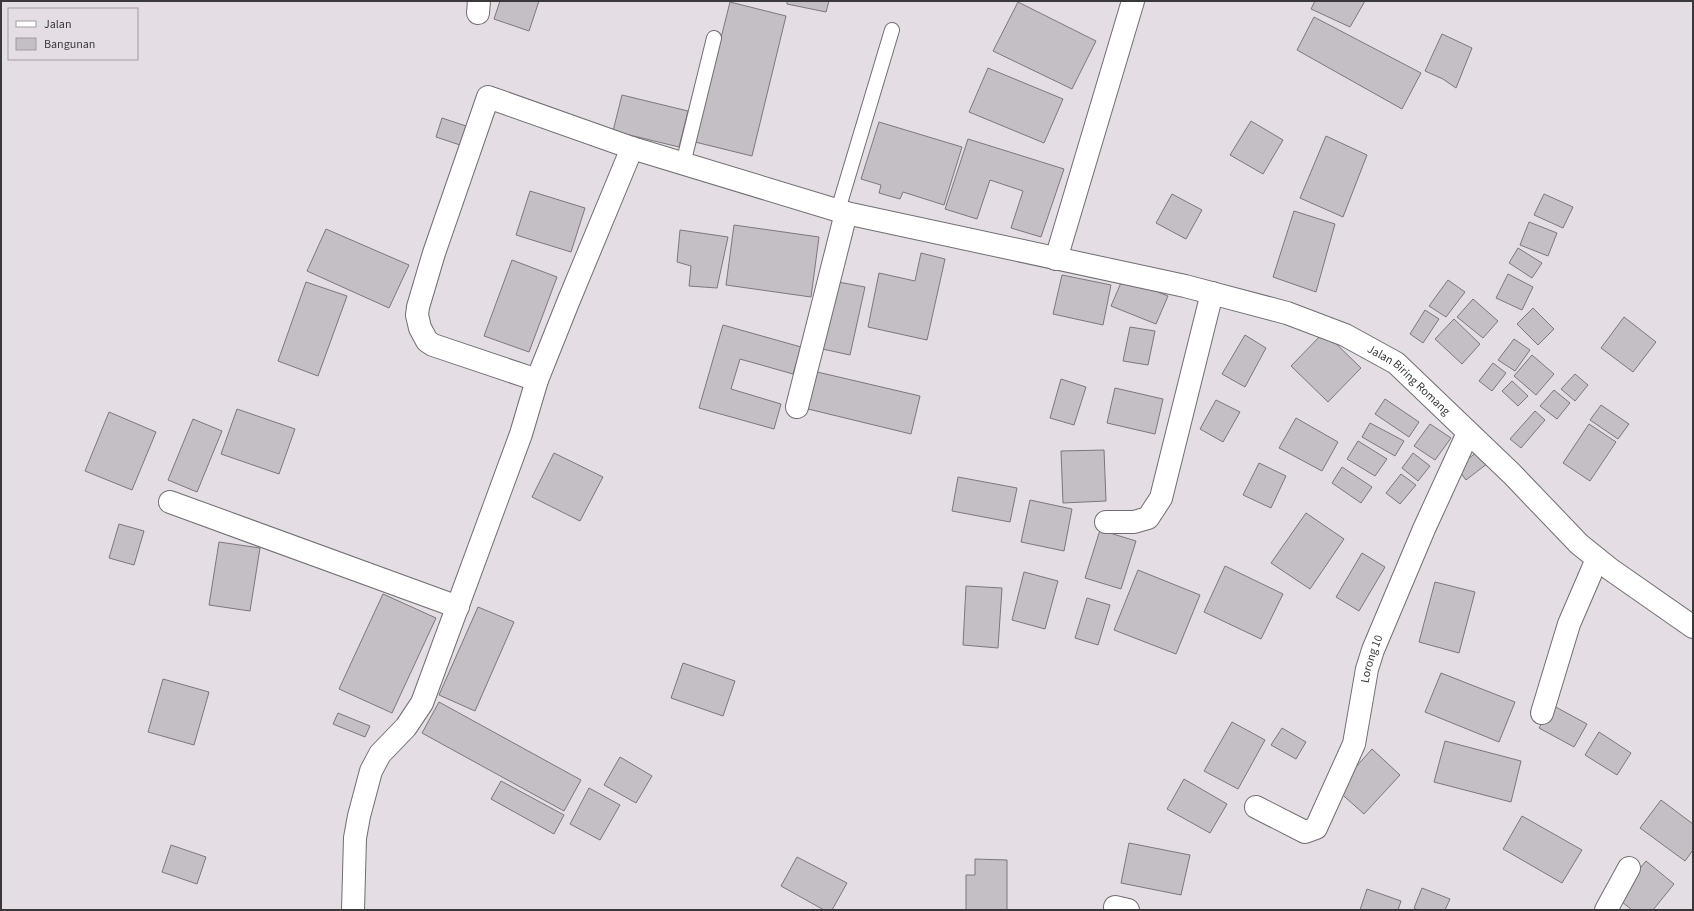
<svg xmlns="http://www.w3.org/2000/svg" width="1694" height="911" font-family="'Source Sans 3',sans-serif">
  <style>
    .building { fill: #c4bfc4; stroke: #7b777b }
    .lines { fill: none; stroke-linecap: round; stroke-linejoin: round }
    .service-casing { stroke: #726d72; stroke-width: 16 }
    .minor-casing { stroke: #726d72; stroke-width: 24 }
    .service { stroke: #fff; stroke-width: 14 }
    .minor { stroke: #fff; stroke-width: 22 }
    .labels { text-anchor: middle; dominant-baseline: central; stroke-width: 3.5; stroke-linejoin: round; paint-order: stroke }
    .street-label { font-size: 12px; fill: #3a383a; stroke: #e4dee4 }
  </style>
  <rect width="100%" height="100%" fill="#e4dee4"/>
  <path class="building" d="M 500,1 L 539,1 L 529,31 L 494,19 Z
    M 787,1 L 829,1 L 826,12 L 787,4 Z
    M 1315,1 L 1365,1 L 1350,27 L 1311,9 Z
    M 730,2 L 786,16 L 752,156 L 695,142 Z
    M 1018,2 L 1096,41 L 1072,89 L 993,51 Z
    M 1314,17 L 1421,73 L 1402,109 L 1297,50 Z
    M 1442,34 L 1472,48 L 1456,88 L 1443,79 L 1425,71 Z
    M 988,68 L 1063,99 L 1044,143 L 969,112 Z
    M 622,95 L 688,111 L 679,147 L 613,131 Z
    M 442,118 L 466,126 L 460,145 L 436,137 Z
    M 1251,121 L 1283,140 L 1263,174 L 1230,155 Z
    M 879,122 L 962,147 L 944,205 L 903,192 L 900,199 L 879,193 L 881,185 L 861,179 Z
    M 1326,136 L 1367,155 L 1343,217 L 1300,198 Z
    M 968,139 L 1064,169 L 1041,237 L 1011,228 L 1023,191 L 990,180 L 977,219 L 945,209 Z
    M 530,191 L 585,208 L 571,252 L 516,235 Z
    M 1172,194 L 1202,210 L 1186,239 L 1156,223 Z
    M 1544,194 L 1573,207 L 1563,228 L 1534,215 Z
    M 1294,211 L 1335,224 L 1316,292 L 1273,277 Z
    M 1529,222 L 1557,233 L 1548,256 L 1520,245 Z
    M 734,225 L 819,237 L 811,297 L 726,285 Z
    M 326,229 L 409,265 L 389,308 L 307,271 Z
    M 680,230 L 728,237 L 717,288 L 689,286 L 691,266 L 677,262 Z
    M 1518,248 L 1542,263 L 1532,278 L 1509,263 Z
    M 921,253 L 945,259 L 927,340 L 868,327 L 879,273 L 915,281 Z
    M 512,260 L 557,277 L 529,352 L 484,336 Z
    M 1508,274 L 1533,287 L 1522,310 L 1496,298 Z
    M 1062,275 L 1111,285 L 1103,325 L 1053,314 Z
    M 1123,278 L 1168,296 L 1156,324 L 1111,306 Z
    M 1448,280 L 1465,292 L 1446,317 L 1429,306 Z
    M 833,281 L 865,287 L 850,355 L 818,348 Z
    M 306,282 L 347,296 L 318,376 L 278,361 Z
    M 1473,299 L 1498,321 L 1483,338 L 1457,317 Z
    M 1533,308 L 1554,329 L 1538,345 L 1517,324 Z
    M 1425,310 L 1439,319 L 1423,343 L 1410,334 Z
    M 1624,317 L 1656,342 L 1633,372 L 1601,348 Z
    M 1454,319 L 1480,344 L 1462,364 L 1435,339 Z
    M 723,325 L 801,347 L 793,374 L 740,359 L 731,389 L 781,404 L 774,429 L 699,408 Z
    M 1130,327 L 1155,331 L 1148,365 L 1123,361 Z
    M 1324,332 L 1361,368 L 1328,402 L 1291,366 Z
    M 1245,335 L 1266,348 L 1245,387 L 1222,374 Z
    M 1514,339 L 1530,350 L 1515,371 L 1498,360 Z
    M 1532,355 L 1554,374 L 1536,395 L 1514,376 Z
    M 1493,363 L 1506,373 L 1492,391 L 1479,381 Z
    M 813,371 L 920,396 L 911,434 L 804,408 Z
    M 1575,374 L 1588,385 L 1575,401 L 1561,389 Z
    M 1061,379 L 1086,387 L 1074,425 L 1050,418 Z
    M 1512,381 L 1528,396 L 1518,406 L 1502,391 Z
    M 1115,388 L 1163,399 L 1155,434 L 1107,423 Z
    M 1554,390 L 1570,403 L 1557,419 L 1540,406 Z
    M 1385,399 L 1419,422 L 1409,437 L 1375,414 Z
    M 1216,400 L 1240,412 L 1223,442 L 1200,429 Z
    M 1601,405 L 1629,424 L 1618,439 L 1590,420 Z
    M 237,409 L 295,429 L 279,474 L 221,454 Z
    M 1535,411 L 1545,420 L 1521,448 L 1510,439 Z
    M 109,412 L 156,432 L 132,490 L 85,471 Z
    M 1296,418 L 1338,442 L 1322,471 L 1279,448 Z
    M 193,419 L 222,431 L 197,492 L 168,480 Z
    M 1370,423 L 1404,441 L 1395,456 L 1362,437 Z
    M 1430,424 L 1451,438 L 1435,460 L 1414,446 Z
    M 1589,424 L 1616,442 L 1590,481 L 1563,463 Z
    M 1358,441 L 1387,459 L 1375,476 L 1347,459 Z
    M 1104,450 L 1106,501 L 1063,503 L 1061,451 Z
    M 1478,451 L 1488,463 L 1466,480 L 1457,468 Z
    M 554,453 L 603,477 L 580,521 L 532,497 Z
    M 1413,453 L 1430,466 L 1418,481 L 1402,468 Z
    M 1259,463 L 1286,476 L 1271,508 L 1243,495 Z
    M 1342,467 L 1372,487 L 1361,503 L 1332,483 Z
    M 1401,474 L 1416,485 L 1400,504 L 1386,493 Z
    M 958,477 L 1017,488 L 1010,522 L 952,511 Z
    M 1030,500 L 1072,509 L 1064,551 L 1021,542 Z
    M 1306,513 L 1344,539 L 1310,589 L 1271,563 Z
    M 119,524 L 144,531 L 134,565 L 109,558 Z
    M 1100,530 L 1136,541 L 1121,589 L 1085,578 Z
    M 219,542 L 260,548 L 250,611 L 209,605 Z
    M 1362,553 L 1385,567 L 1359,611 L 1336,597 Z
    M 1225,566 L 1283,594 L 1261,639 L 1204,612 Z
    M 1138,570 L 1200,595 L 1176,654 L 1114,630 Z
    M 1024,572 L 1058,581 L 1045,629 L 1012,620 Z
    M 1435,582 L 1475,592 L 1459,653 L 1419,642 Z
    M 966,586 L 1002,588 L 998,648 L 963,645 Z
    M 383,594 L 436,618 L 392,713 L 339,689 Z
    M 1087,598 L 1110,605 L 1098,645 L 1075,638 Z
    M 478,607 L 514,622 L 475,711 L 439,695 Z
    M 683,663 L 735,681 L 723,716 L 671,698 Z
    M 1441,673 L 1515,702 L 1499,742 L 1425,712 Z
    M 163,679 L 209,692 L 194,745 L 148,732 Z
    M 439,702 L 581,780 L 564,811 L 422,733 Z
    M 1552,705 L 1587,724 L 1574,747 L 1539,728 Z
    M 338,713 L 370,726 L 365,737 L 333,724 Z
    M 1232,722 L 1265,740 L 1238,789 L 1204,771 Z
    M 1282,728 L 1306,742 L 1296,759 L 1271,745 Z
    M 1599,732 L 1631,753 L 1617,775 L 1585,755 Z
    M 1445,741 L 1521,761 L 1511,802 L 1434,782 Z
    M 1372,749 L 1400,775 L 1364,814 L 1336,789 Z
    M 620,757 L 652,776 L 636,803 L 604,785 Z
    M 1184,779 L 1227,804 L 1210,833 L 1167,809 Z
    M 501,781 L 564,815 L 554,834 L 491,799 Z
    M 589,788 L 620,805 L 600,840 L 570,824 Z
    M 1661,800 L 1693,824 L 1693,850 L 1685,861 L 1640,828 Z
    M 1522,816 L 1582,850 L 1562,883 L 1503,849 Z
    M 1129,843 L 1190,855 L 1181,895 L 1121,883 Z
    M 171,845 L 206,857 L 197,884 L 162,872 Z
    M 797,857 L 847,883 L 832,910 L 824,910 L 781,886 Z
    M 975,859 L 1007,860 L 1007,910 L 966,910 L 966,875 L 975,875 Z
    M 1646,861 L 1674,884 L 1653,910 L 1632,910 L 1616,897 Z
    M 1422,888 L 1450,899 L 1445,910 L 1418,910 L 1414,908 Z
    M 1367,889 L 1401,901 L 1398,910 L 1360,910 Z"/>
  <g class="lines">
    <defs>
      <path id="service" d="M 683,164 L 714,38
        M 838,210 L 892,30"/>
      <g id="minor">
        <path d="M 478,13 L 479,1"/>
        <path d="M 1056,259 L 1133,1"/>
        <path id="s1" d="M 537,380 L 433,345 L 427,341 L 420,328 L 417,315 L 418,307 L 434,253 L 488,97 L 632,148 L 846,213 L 1185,286 L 1287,313 L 1345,335 L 1396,363 L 1512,474 L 1579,544 L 1610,569 L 1693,627"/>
        <path d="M 797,407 L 846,213"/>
        <path d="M 170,502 L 458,607"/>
        <path d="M 1106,522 L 1134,522 L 1148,518 L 1161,498 L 1212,293"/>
        <path d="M 1542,713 L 1569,624 L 1597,559"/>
        <path id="s2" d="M 1256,807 L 1305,832 L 1316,828 L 1354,744 L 1367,669 L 1373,650 L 1424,529 L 1468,433"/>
        <path d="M 1115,907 L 1128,910"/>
        <path d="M 353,910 L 355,838 L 359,816 L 371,771 L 380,754 L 406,727 L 422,703 L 521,434 L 537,380 L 569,300 L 632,148"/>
        <path d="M 1606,910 L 1629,868"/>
      </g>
    </defs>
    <use href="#service" class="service-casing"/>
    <use href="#minor" class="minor-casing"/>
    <use href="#service" class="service"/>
    <use href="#minor" class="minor"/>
  </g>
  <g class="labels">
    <g class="street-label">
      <text stroke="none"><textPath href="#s1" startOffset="1344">Jalan Biring Romang</textPath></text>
      <text stroke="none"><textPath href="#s2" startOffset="246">Lorong 10</textPath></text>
    </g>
  </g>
  <rect width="1694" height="911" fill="none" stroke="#3a383a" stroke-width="4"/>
  <rect x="8" y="8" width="130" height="52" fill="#e4dee4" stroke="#a09ca0"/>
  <rect x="16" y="21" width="20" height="6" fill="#ffffff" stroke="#a09ca0"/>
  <text x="44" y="28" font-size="12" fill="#3a383a">Jalan</text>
  <rect x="16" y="38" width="20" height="12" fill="#c4bfc4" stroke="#a09ca0"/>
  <text x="44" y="48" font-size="12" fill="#3a383a">Bangunan</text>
</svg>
